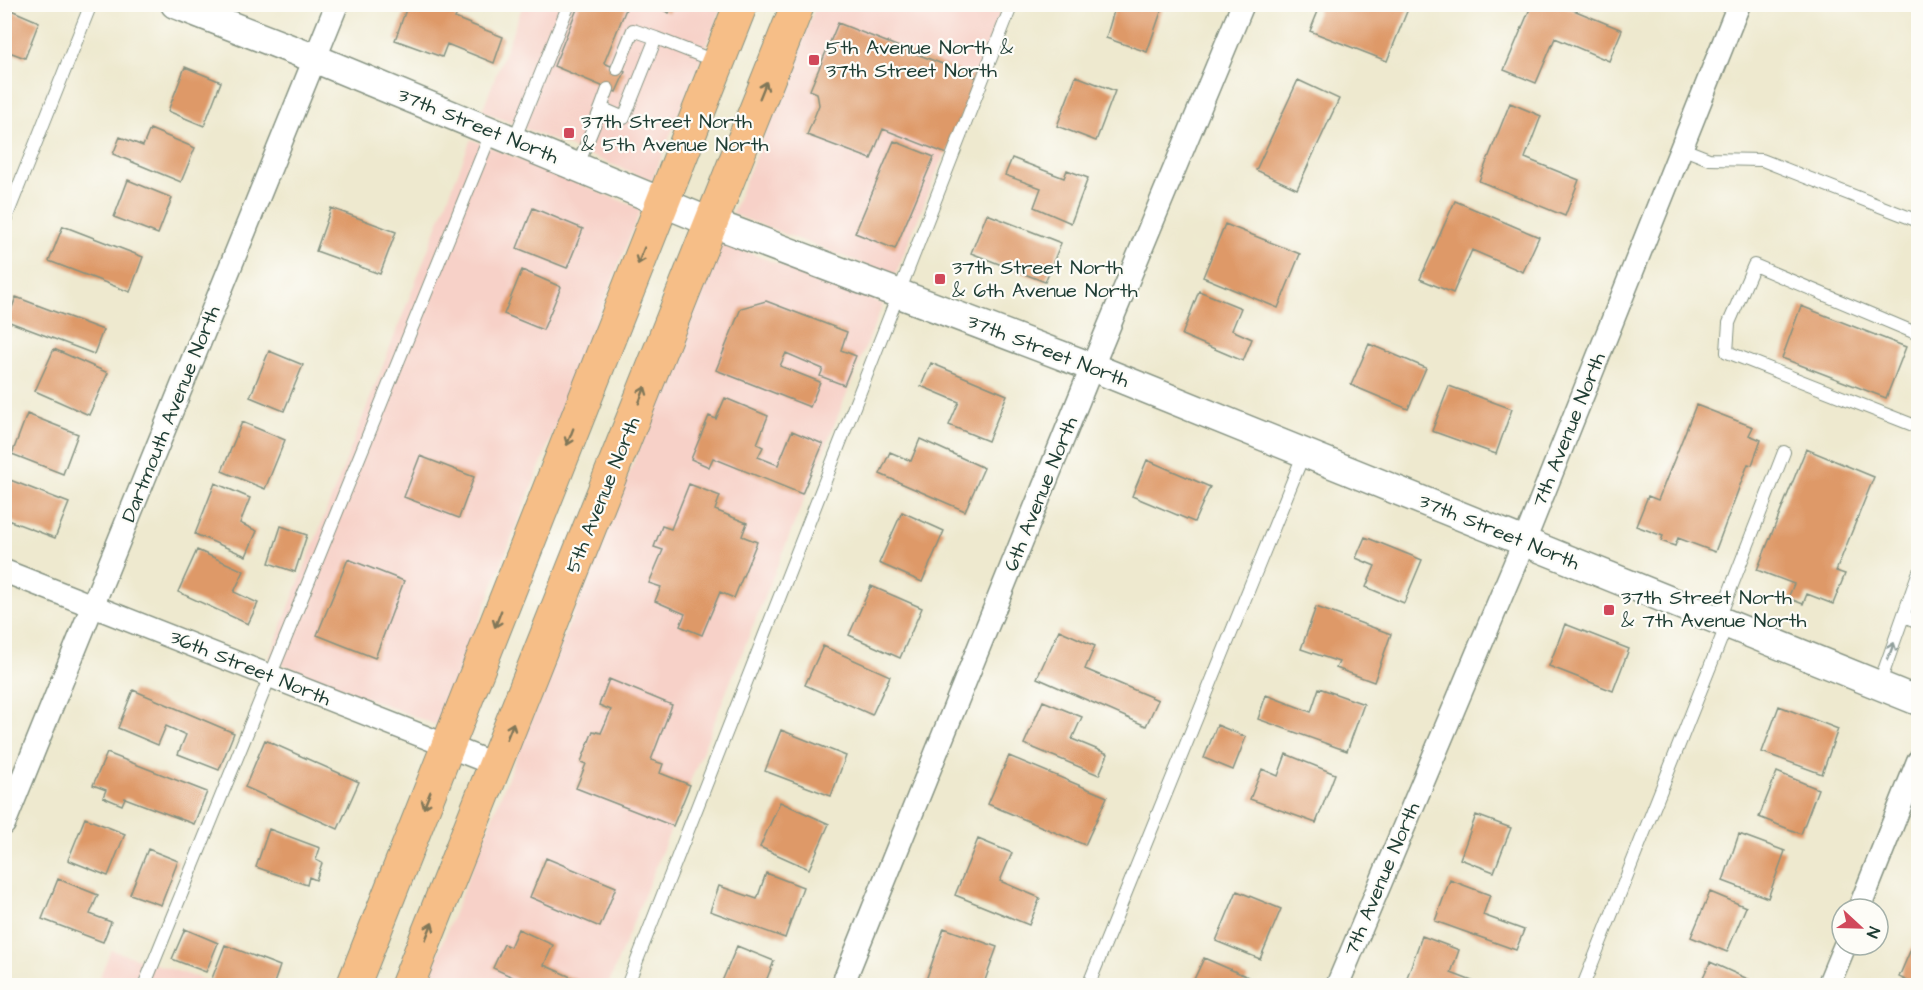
<svg xmlns="http://www.w3.org/2000/svg" width="1923" height="990" font-family="'Architects Daughter',sans-serif">
  <style>
    .built { fill: #f7d1c8 }
    .building { fill: #de9968 }
    .lines { fill: none; stroke-linecap: round; stroke-linejoin: round }
    .service-casing { stroke: #869382; stroke-width: 14 }
    .minor-casing { stroke: #869382; stroke-width: 25 }
    .tertiary-casing { stroke: #869382; stroke-width: 31 }
    .primary-casing { stroke: #869382; stroke-width: 35 }
    .service { stroke: #fff; stroke-width: 12 }
    .minor { stroke: #fff; stroke-width: 22 }
    .tertiary { stroke: #fff; stroke-width: 28 }
    .primary { stroke: #f6be87; stroke-width: 33 }
    .oneway { stroke: #807759 }
    .oneway2 { stroke: #8f9e9a }
    .poi-dot { fill: #d1495b; stroke: #fdfcf7; stroke-width: 2 }
    .labels { text-anchor: middle; dominant-baseline: central; stroke-width: 4.5; stroke-linejoin: round; paint-order: stroke }
    .poi-label { font-size: 20px; fill: #1f3d34; stroke: #fdfcf7; text-anchor: start }
    .street-label { font-size: 20px; fill: #1f3d34; stroke: #fdfcf7 }
  </style>
  <rect width="100%" height="100%" fill="#fdfcf7"/>
  <filter id="ink" filterUnits="userSpaceOnUse"><feTurbulence type="fractalNoise" baseFrequency=".0167" numOctaves="2"/><feDisplacementMap in="SourceGraphic" scale="12" xChannelSelector="R" yChannelSelector="G"/><feConvolveMatrix kernelMatrix="1 2 1 2 8 2 1 2 1" color-interpolation-filters="sRGB"/></filter>
  <filter id="wash" filterUnits="userSpaceOnUse"><feTurbulence type="fractalNoise" baseFrequency=".008" numOctaves="4" result="noise"/><feDisplacementMap in="SourceGraphic" scale="24" xChannelSelector="R" yChannelSelector="G"/><feGaussianBlur stdDeviation="1.35" result="paint"/><feColorMatrix in="noise" values="0 0 0 0 0 0 0 0 0 0 0 0 0 0 0 0 0 1.4 0 .05"/><feComposite in="paint" operator="in"/></filter>
  <g filter="url(#wash)">
    <rect width="100%" height="100%" fill="#eee9cf"/>
    <path class="built" d="M 523,5 L 723,5 L 652,181 L 482,111 Z
      M 816,5 L 1004,5 L 895,276 L 732,214 Z
      M 471,139 L 641,209 L 438,726 L 269,659 Z
      M 721,242 L 883,304 L 608,985 L 425,986 Z
      M 111,950 L 221,985 L 96,986 Z"/>
    <g id="blocks">
      <path class="building" d="M 408,4 L 431,4 L 457,14 L 455,18 L 503,37 L 494,63 L 447,44 L 442,57 L 395,40 Z
        M 579,4 L 628,4 L 604,63 L 625,72 L 616,92 L 554,66 Z
        M 650,4 L 673,4 L 669,13 Z
        M 1116,4 L 1149,4 L 1162,9 L 1147,52 L 1106,38 Z
        M 1321,4 L 1410,4 L 1387,61 L 1310,31 Z
        M 1532,4 L 1559,4 L 1622,30 L 1609,61 L 1555,38 L 1536,83 L 1504,70 Z
        M 4,7 L 39,22 L 25,58 L 4,50 Z
        M 838,23 L 978,78 L 947,154 L 883,129 L 871,159 L 807,135 L 819,105 L 817,93 L 810,90 Z
        M 185,67 L 221,82 L 204,126 L 168,111 Z
        M 1076,76 L 1115,91 L 1096,141 L 1057,126 Z
        M 1298,80 L 1339,99 L 1297,189 L 1256,170 Z
        M 1510,103 L 1541,116 L 1525,158 L 1579,180 L 1565,216 L 1479,181 Z
        M 150,129 L 195,148 L 181,182 L 113,154 L 120,137 L 143,146 Z
        M 894,141 L 934,157 L 895,249 L 855,233 Z
        M 1012,158 L 1064,178 L 1067,170 L 1088,178 L 1071,223 L 1034,207 L 1041,188 L 1005,175 Z
        M 128,180 L 172,198 L 158,234 L 114,217 Z
        M 1455,201 L 1539,237 L 1523,272 L 1472,250 L 1453,293 L 1420,279 Z
        M 331,208 L 396,232 L 380,274 L 316,251 Z
        M 533,208 L 583,229 L 567,268 L 517,248 Z
        M 987,214 L 1061,243 L 1045,282 L 971,253 Z
        M 1225,224 L 1300,254 L 1278,308 L 1203,277 Z
        M 63,226 L 143,257 L 130,292 L 49,261 Z
        M 522,270 L 561,287 L 543,330 L 504,314 Z
        M 1199,291 L 1241,308 L 1232,330 L 1252,339 L 1243,361 L 1182,335 Z
        M 16,297 L 103,330 L 94,354 L 7,321 Z
        M 766,301 L 847,332 L 841,350 L 856,356 L 844,385 L 820,376 L 823,369 L 786,353 L 780,366 L 820,382 L 810,407 L 716,370 L 741,308 Z
        M 1801,306 L 1906,347 L 1886,398 L 1782,358 Z
        M 1369,344 L 1426,368 L 1408,409 L 1351,385 Z
        M 54,349 L 108,373 L 89,415 L 35,391 Z
        M 269,351 L 303,365 L 284,411 L 250,397 Z
        M 931,363 L 1007,395 L 988,441 L 949,425 L 959,402 L 921,386 Z
        M 1449,386 L 1512,409 L 1496,454 L 1432,431 Z
        M 725,398 L 768,416 L 757,444 L 763,447 L 758,457 L 778,465 L 792,431 L 823,444 L 802,494 L 713,458 L 709,467 L 691,459 L 709,416 L 716,419 Z
        M 1696,405 L 1753,427 L 1749,435 L 1761,440 L 1752,465 L 1748,464 L 1715,552 L 1678,538 L 1675,546 L 1661,541 L 1663,536 L 1636,526 L 1648,496 L 1658,500 Z
        M 27,414 L 78,434 L 63,474 L 12,454 Z
        M 242,422 L 285,440 L 265,489 L 222,471 Z
        M 920,439 L 984,468 L 965,511 L 880,474 L 890,452 L 911,461 Z
        M 1806,449 L 1874,477 L 1836,571 L 1845,574 L 1833,604 L 1807,594 L 1803,604 L 1788,598 L 1794,584 L 1757,570 Z
        M 420,456 L 474,477 L 459,518 L 404,497 Z
        M 1147,460 L 1210,487 L 1194,522 L 1132,496 Z
        M 5,478 L 69,503 L 55,538 L 5,519 Z
        M 215,483 L 250,498 L 240,523 L 257,531 L 246,556 L 195,534 Z
        M 689,484 L 720,496 L 715,510 L 747,523 L 742,536 L 757,542 L 734,598 L 720,592 L 702,635 L 680,626 L 685,614 L 655,601 L 661,587 L 649,583 L 663,550 L 654,547 L 662,526 L 671,529 Z
        M 902,512 L 944,531 L 922,582 L 879,563 Z
        M 281,526 L 307,535 L 295,572 L 269,563 Z
        M 1365,537 L 1422,560 L 1404,603 L 1366,587 L 1375,566 L 1356,558 Z
        M 197,550 L 244,571 L 234,592 L 258,603 L 248,624 L 178,592 Z
        M 348,559 L 404,581 L 375,658 L 317,635 Z
        M 871,586 L 922,608 L 900,658 L 849,635 Z
        M 1316,607 L 1391,634 L 1374,682 L 1336,668 L 1339,662 L 1301,649 Z
        M 1565,624 L 1629,649 L 1613,691 L 1549,666 Z
        M 1059,630 L 1095,646 L 1085,669 L 1158,700 L 1146,726 L 1037,678 Z
        M 823,646 L 890,676 L 872,715 L 805,685 Z
        M 609,679 L 672,705 L 651,760 L 663,764 L 660,773 L 690,785 L 673,826 L 576,788 L 586,764 L 581,762 L 593,731 L 601,733 L 611,710 L 599,705 Z
        M 1319,688 L 1364,704 L 1347,751 L 1258,719 L 1266,695 L 1311,712 Z
        M 133,690 L 234,733 L 219,770 L 178,754 L 186,735 L 166,726 L 158,745 L 118,728 Z
        M 1043,701 L 1082,717 L 1072,739 L 1108,754 L 1099,775 L 1024,744 Z
        M 1779,706 L 1838,729 L 1822,774 L 1762,752 Z
        M 1217,725 L 1246,737 L 1233,770 L 1204,758 Z
        M 781,730 L 846,756 L 831,796 L 765,771 Z
        M 265,740 L 359,782 L 338,829 L 245,787 Z
        M 107,753 L 207,792 L 194,824 L 125,798 L 122,805 L 103,797 L 106,790 L 93,785 Z
        M 1286,754 L 1335,774 L 1316,823 L 1250,799 L 1262,769 L 1278,776 Z
        M 1009,756 L 1107,797 L 1085,845 L 988,804 Z
        M 1777,772 L 1818,789 L 1801,834 L 1759,817 Z
        M 780,802 L 829,824 L 809,869 L 760,847 Z
        M 1476,815 L 1511,828 L 1494,872 L 1460,859 Z
        M 85,818 L 125,834 L 108,876 L 68,860 Z
        M 269,829 L 320,848 L 316,860 L 322,863 L 316,880 L 309,877 L 307,885 L 256,867 Z
        M 1739,834 L 1785,851 L 1768,898 L 1723,881 Z
        M 978,839 L 1012,853 L 1000,881 L 1040,898 L 1029,925 L 955,895 Z
        M 148,849 L 178,861 L 161,905 L 130,894 Z
        M 546,858 L 616,887 L 600,927 L 530,897 Z
        M 766,873 L 803,887 L 785,938 L 710,911 L 719,886 L 757,899 Z
        M 58,879 L 98,895 L 90,914 L 111,922 L 103,942 L 42,919 Z
        M 1450,880 L 1490,895 L 1483,915 L 1524,930 L 1516,950 L 1435,921 Z
        M 1237,891 L 1281,909 L 1260,959 L 1216,941 Z
        M 1710,892 L 1746,907 L 1727,952 L 1691,937 Z
        M 944,928 L 997,947 L 983,986 L 924,986 Z
        M 185,929 L 218,943 L 206,972 L 172,959 Z
        M 518,929 L 553,945 L 544,965 L 591,986 L 532,986 L 493,968 L 504,944 L 510,947 Z
        M 1918,933 L 1918,986 L 1899,977 Z
        M 1422,936 L 1459,950 L 1451,973 L 1485,986 L 1413,986 L 1405,983 Z
        M 225,945 L 280,966 L 273,986 L 209,986 Z
        M 737,946 L 774,961 L 764,986 L 720,986 Z
        M 1204,958 L 1248,977 L 1244,986 L 1191,986 Z
        M 1710,962 L 1750,980 L 1748,986 L 1699,986 Z"/>
    </g>
  </g>
  <g filter="url(#ink)">
    <use href="#blocks" fill-opacity="0" stroke="#869382" stroke-width="1.5"/>
    <g class="lines">
      <defs>
        <path id="service" d="M 617,69 L 633,30 L 656,38
          M 601,108 L 608,89
          M 514,140 L 569,4
          M 1681,148 L 1709,159 L 1762,160 L 1918,221
          M 577,167 L 601,108 L 624,118 L 656,38 L 717,62
          M 4,223 L 91,4
          M 1918,334 L 1754,265 L 1729,323 L 1727,352 L 1918,427
          M 1904,616 L 1918,622
          M 1718,621 L 1784,452
          M 1879,685 L 1918,574
          M 144,986 L 492,131
          M 627,986 L 1012,4
          M 1088,986 L 1304,453
          M 1583,986 L 1727,624"/>
        <path id="minor" d="M 4,571 L 496,765
          M 4,824 L 337,4
          M 1859,909 L 1918,761
          M 842,986 L 1092,367 L 1243,4
          M 1337,986 L 1524,542 L 1739,4
          M 1828,986 L 1845,945"/>
        <path id="tertiary" d="M 175,4 L 316,59 L 710,222 L 1092,367 L 1918,701"/>
        <path id="primary" d="M 353,986 L 741,4
          M 407,986 L 798,4"/>
      </defs>
      <use href="#service" class="service-casing"/>
      <use href="#minor" class="minor-casing"/>
      <use href="#tertiary" class="tertiary-casing"/>
      <use href="#primary" class="primary-casing"/>
      <use href="#service" class="service"/>
      <use href="#minor" class="minor"/>
      <use href="#tertiary" class="tertiary"/>
      <use href="#primary" class="primary"/>
    </g>
    <defs><path id="oneway-shaft" d="M-6 0H5M1.5-3L5.5 0L1.5 3" fill="none" stroke-width="1.6" stroke-linecap="round" stroke-linejoin="round" transform="scale(1.5)"/></defs>
    <g class="oneway">
      <use href="#oneway-shaft" transform="translate(763 90) rotate(-68)"/>
      <use href="#oneway-shaft" transform="translate(641 256) rotate(111)"/>
      <use href="#oneway-shaft" transform="translate(642 395) rotate(-69)"/>
      <use href="#oneway-shaft" transform="translate(570 437) rotate(111)"/>
      <use href="#oneway-shaft" transform="translate(498 619) rotate(111)"/>
      <use href="#oneway-shaft" transform="translate(510 731) rotate(-68)"/>
      <use href="#oneway-shaft" transform="translate(427 800) rotate(112)"/>
      <use href="#oneway-shaft" transform="translate(429 931) rotate(-68)"/>
    </g>
    <use class="oneway2" href="#oneway-shaft" transform="translate(1891 651) rotate(-70)"/>
  </g>
  <g class="poi-dot">
    <rect x="808" y="54" width="12" height="12" rx="3"/>
    <rect x="563" y="127" width="12" height="12" rx="3"/>
    <rect x="934" y="273" width="12" height="12" rx="3"/>
    <rect x="1603" y="604" width="12" height="12" rx="3"/>
  </g>
  <g class="labels">
    <g class="poi-label">
      <text x="826" y="48">5th Avenue North &amp;<tspan x="826" dy="23">37th Street North</tspan></text>
      <text x="581" y="122">37th Street North<tspan x="581" dy="23">&amp; 5th Avenue North</tspan></text>
      <text x="952" y="268">37th Street North<tspan x="952" dy="23">&amp; 6th Avenue North</tspan></text>
      <text x="1621" y="598">37th Street North<tspan x="1621" dy="23">&amp; 7th Avenue North</tspan></text>
    </g>
    <g class="street-label">
      <text transform="translate(478 126) rotate(22)">37th Street North</text>
      <text transform="translate(1048 351) rotate(21)">37th Street North</text>
      <text transform="translate(171 414) rotate(-68)">Dartmouth Avenue North</text>
      <text transform="translate(1569 430) rotate(-68)">7th Avenue North</text>
      <text transform="translate(1041 494) rotate(-68)">6th Avenue North</text>
      <text transform="translate(603 495) rotate(-68)">5th Avenue North</text>
      <text transform="translate(1499 532) rotate(22)">37th Street North</text>
      <text transform="translate(250 668) rotate(22)">36th Street North</text>
      <text transform="translate(1382 879) rotate(-67)">7th Avenue North</text>
    </g>
  </g>
  <rect width="1923" height="990" fill="none" stroke="#fdfcf7" stroke-width="24"/>
  <g transform="translate(1860 927) rotate(112)"><circle r="28" fill="#fdfcf7" stroke="#a4b0a9" stroke-width="1.5"/>
  <path d="M0-4.5L10 22L0 15L-10 22Z" fill="#d1495b"/>
  <text y="-9" font-size="16" font-weight="bold" text-anchor="middle" fill="#1f3d34">N</text>
  </g>
</svg>
